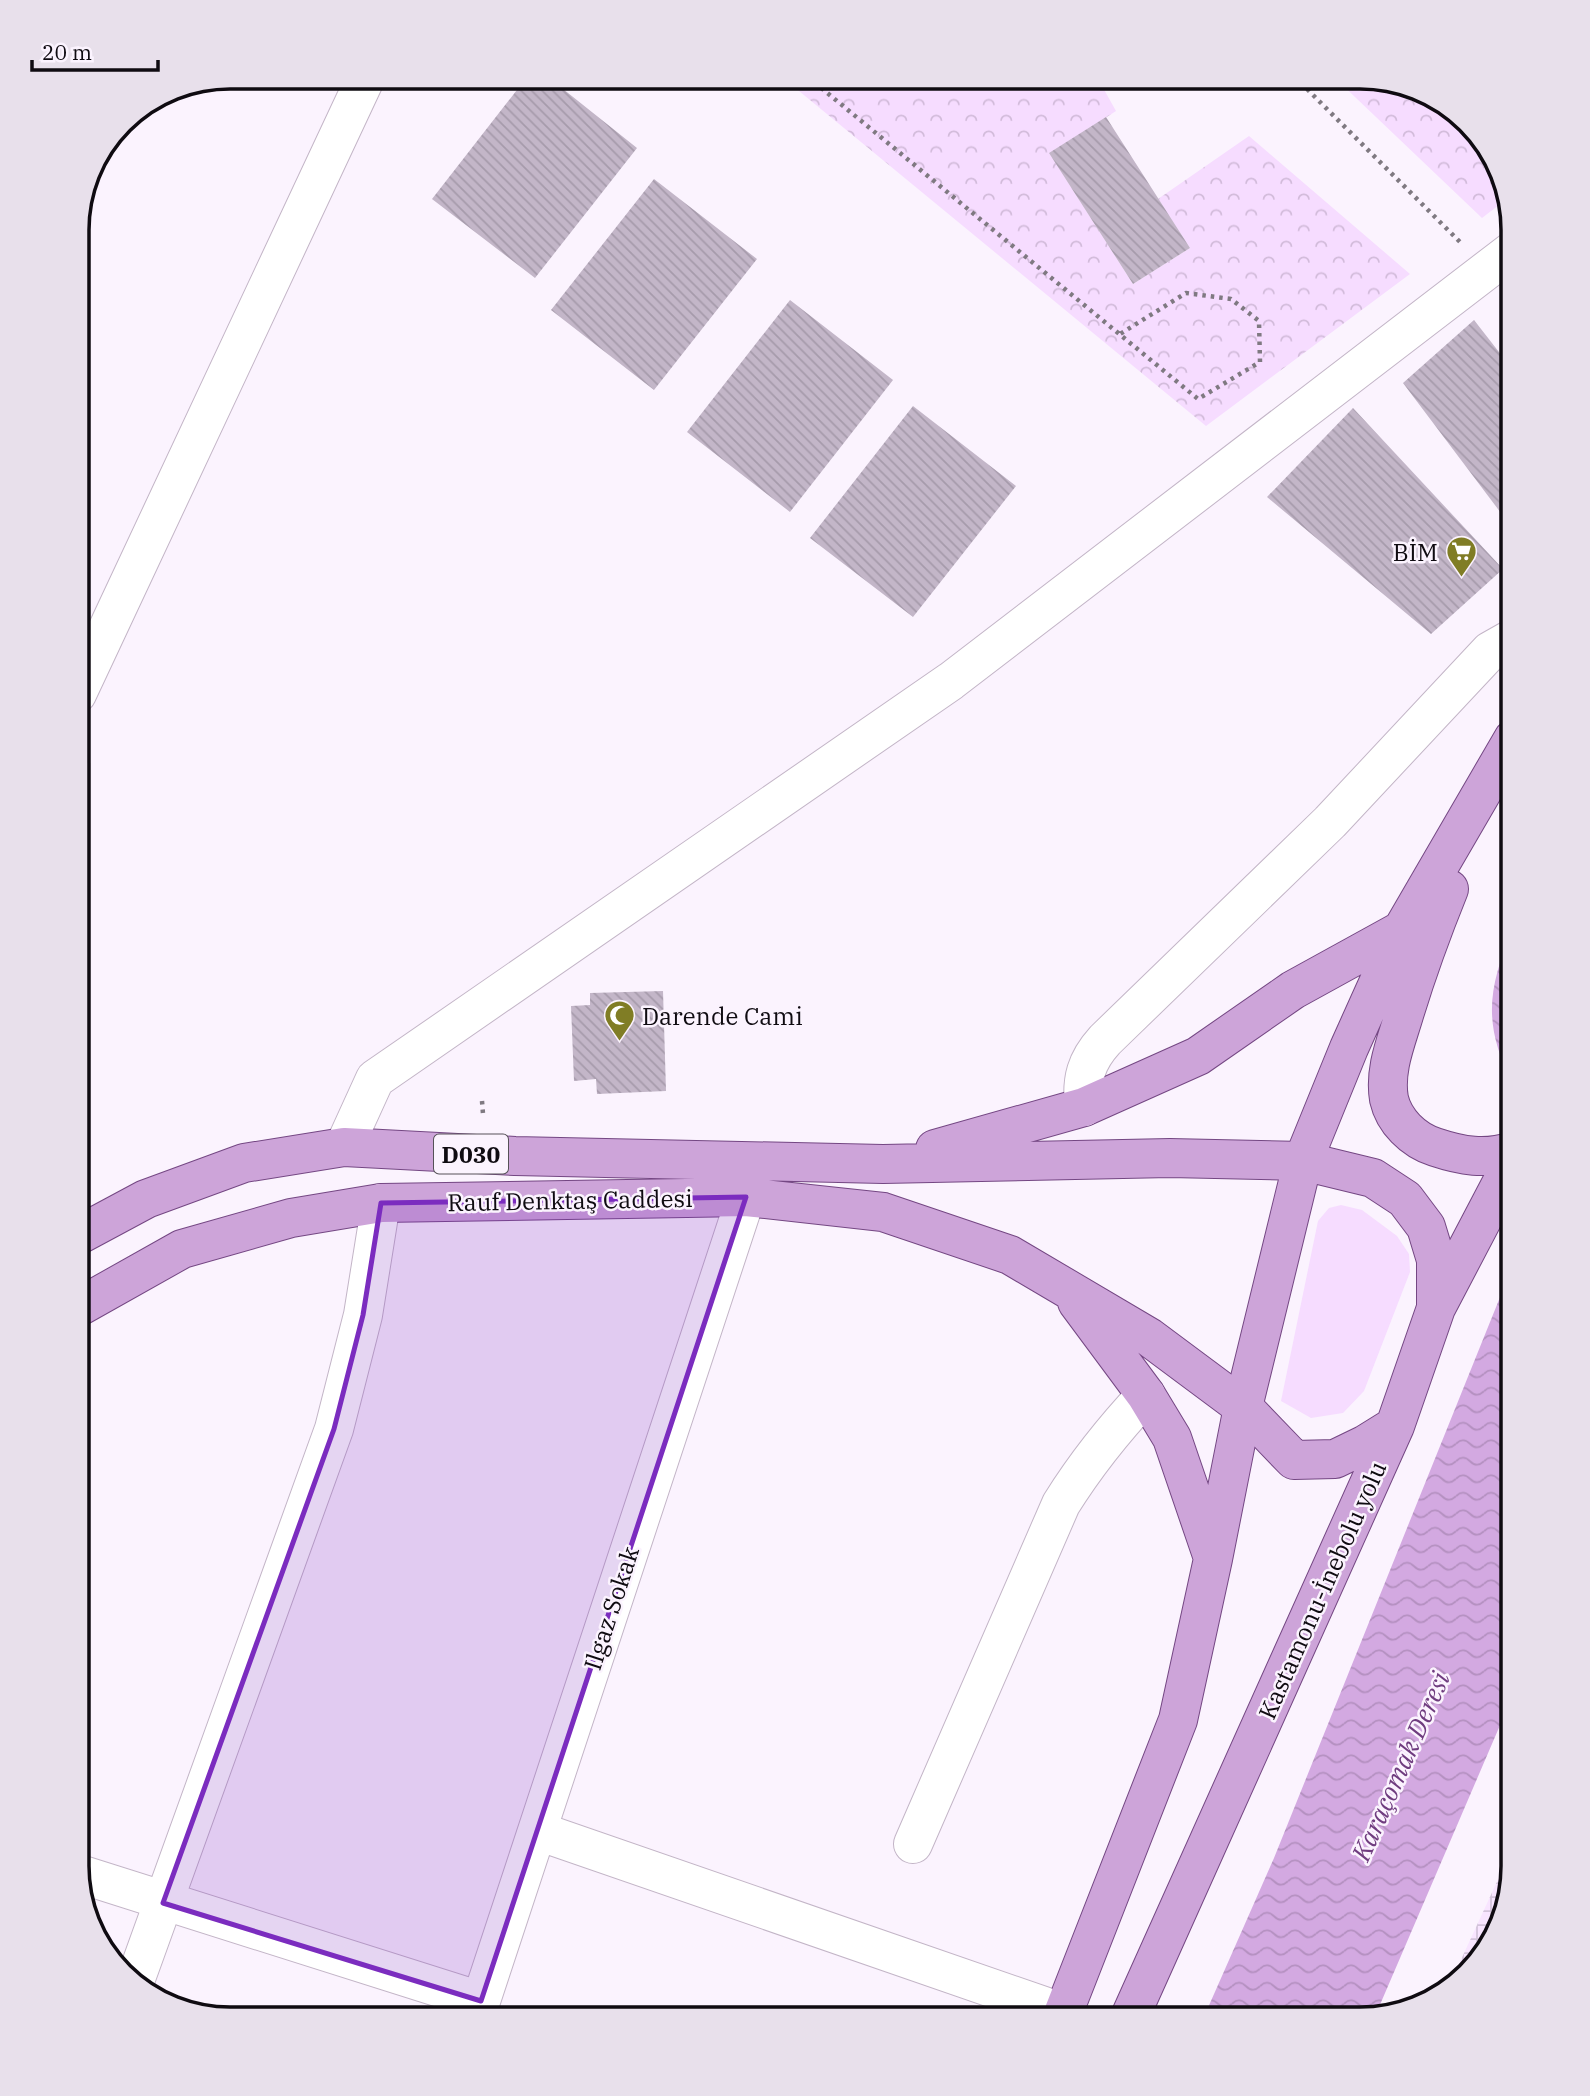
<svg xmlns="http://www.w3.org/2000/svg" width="1590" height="2096" font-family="'IBM Plex Serif',serif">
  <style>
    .industrial { fill: url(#industrial-grid) }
    .grass { fill: #f6dcff }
    .park { fill: url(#park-crowns) }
    .water { fill: url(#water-waves) }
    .building { fill: url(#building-back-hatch) }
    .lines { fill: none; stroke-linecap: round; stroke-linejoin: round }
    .minor-casing { stroke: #c3b5c7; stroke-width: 40 }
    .major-casing { stroke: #744783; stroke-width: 40 }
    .path { stroke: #7f7981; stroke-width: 4.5; stroke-dasharray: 3.5 5; stroke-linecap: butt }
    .minor { stroke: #fff; stroke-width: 38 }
    .major { stroke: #cda4d9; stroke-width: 38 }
    .marked { fill: #7b2cbf; fill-opacity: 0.2; stroke: #7b2cbf; stroke-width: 5; stroke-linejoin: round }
    .labels { text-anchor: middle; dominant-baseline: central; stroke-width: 5; stroke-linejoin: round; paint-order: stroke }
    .shield { fill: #fbf3fe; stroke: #565158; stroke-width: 2 }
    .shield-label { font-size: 23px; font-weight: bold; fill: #0f0b11 }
    .poi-label { font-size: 24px; fill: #0f0b11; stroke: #fbf3fe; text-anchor: end }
    .street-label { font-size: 24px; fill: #0f0b11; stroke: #fbf3fe }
    .water-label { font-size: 26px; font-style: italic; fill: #6f3c7f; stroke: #fbf3fe }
    .rim { fill: none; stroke: #0f0b11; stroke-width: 3.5 }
  </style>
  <defs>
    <pattern id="industrial-grid" width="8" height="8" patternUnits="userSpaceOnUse" patternTransform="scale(1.75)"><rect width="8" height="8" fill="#f8e5ff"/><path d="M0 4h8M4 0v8" fill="none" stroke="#d3c3da"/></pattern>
    <pattern id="park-crowns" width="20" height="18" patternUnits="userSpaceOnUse" patternTransform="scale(1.75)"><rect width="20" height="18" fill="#f6dcff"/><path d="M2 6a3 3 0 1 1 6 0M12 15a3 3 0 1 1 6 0" fill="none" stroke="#d2bbda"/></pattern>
    <pattern id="water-waves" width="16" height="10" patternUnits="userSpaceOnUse" patternTransform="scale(1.75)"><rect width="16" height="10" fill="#d3a9e1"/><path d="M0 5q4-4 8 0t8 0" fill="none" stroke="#b490c0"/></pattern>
    <pattern id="building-back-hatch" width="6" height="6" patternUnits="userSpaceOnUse" patternTransform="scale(1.75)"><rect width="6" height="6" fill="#c3b6c8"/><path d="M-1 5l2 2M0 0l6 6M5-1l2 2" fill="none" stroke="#a69bab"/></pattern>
  </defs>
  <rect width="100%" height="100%" fill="#fbf3fe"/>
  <path class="industrial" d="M 1513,1847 L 1513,1866 L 1493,1942 L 1447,1990 Z"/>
  <path class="grass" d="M 1341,1205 L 1362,1210 L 1397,1236 L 1409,1254 L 1410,1272 L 1364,1391 L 1343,1413 L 1311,1418 L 1281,1401 L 1318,1221 L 1329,1208 Z"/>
  <path class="park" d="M 782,77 L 1097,77 L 1116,111 L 1050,154 L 1133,284 L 1190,248 L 1158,199 L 1249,136 L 1410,274 L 1206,426 Z
    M 1334,77 L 1369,77 L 1436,97 L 1487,146 L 1504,201 L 1482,218 Z"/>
  <path class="water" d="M 1513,927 L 1513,1085 C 1482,1022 1488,990 1513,927 Z
    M 1513,1265 L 1513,1695 L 1376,2014 L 1360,2019 L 1203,2019 L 1274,1858 Z"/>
  <path class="building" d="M 527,77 L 548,77 L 637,148 L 535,278 L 432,199 Z
    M 1106,117 L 1190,248 L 1133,284 L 1049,153 Z
    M 654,179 L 757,259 L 654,390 L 551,310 Z
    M 790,300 L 893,380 L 790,512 L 687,432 Z
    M 1474,320 L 1513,370 L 1513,529 L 1403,383 Z
    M 913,406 L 1016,486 L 913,617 L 810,538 Z
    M 1353,408 L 1503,569 L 1431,634 L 1267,497 Z
    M 663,991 L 666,1091 L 597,1094 L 596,1079 L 574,1081 L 571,1006 L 590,1005 L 590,993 Z"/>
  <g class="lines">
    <defs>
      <path id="minor" d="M 77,694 L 366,77
        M 1084,1107 C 1081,1079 1086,1061 1105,1040 L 1330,822 L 1490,651 L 1513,638
        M 344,1147 L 375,1079 L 951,681 L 1513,250
        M 538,1831 L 1064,2013
        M 913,1844 L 1061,1504 C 1086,1464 1114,1429 1146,1395
        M 80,1874 L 481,2001
        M 135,1981 L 334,1429 L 363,1315 L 381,1203
        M 475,2019 L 746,1197"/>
      <path id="major" d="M 1449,889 C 1432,931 1417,972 1404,1015 C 1396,1042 1384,1070 1389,1099 C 1394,1121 1413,1140 1435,1147 C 1462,1156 1485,1160 1513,1151
        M 935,1149 L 1084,1107 L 1198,1056 L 1293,990 L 1402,930
        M 77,1236 L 146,1199 L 244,1163 L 344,1147 L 515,1156 L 883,1164 L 1170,1158 L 1303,1161 L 1373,1178 L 1405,1199 L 1426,1227 L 1436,1260 L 1436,1308
        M 1077,1302 L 1146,1395 L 1172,1438 L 1212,1555
        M 77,1308 L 182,1249 L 291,1218 L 381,1203 L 746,1197 L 883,1212 L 1010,1255 L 1149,1337 L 1243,1407 L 1294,1460 L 1335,1459 L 1366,1444 L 1395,1426
        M 1061,2019 L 1178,1720 L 1213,1559 L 1243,1407 L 1303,1161 L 1349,1048 L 1402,930 L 1513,739
        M 1129,2019 L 1395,1426 L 1436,1308 L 1513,1161"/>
    </defs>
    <use href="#minor" class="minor-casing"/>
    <use href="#major" class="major-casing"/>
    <path class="path" d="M 808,77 L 1198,399 L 1260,362 L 1259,321 L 1231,299 L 1186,293 L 1120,334
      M 1295,77 L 1460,242
      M 482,1101 L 483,1114"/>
    <use href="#minor" class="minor"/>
    <use href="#major" class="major"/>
  </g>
  <path class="marked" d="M 746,1197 L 481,2001 L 163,1903 L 334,1429 L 363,1315 L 381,1203 Z"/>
  <defs>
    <symbol id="supermarket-pin" viewBox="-11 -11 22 30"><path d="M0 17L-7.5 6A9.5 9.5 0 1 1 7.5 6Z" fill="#807d25" stroke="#fbf3fe"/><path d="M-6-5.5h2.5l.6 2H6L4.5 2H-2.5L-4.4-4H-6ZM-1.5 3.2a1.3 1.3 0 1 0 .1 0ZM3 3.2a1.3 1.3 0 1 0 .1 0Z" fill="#fff"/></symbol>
    <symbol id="mosque-pin" viewBox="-11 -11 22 30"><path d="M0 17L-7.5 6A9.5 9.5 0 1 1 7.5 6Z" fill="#807d25" stroke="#fbf3fe"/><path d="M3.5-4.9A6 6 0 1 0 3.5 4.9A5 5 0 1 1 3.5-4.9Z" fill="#fff"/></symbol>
  </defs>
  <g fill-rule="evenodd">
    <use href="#supermarket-pin" x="1444" y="534" width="35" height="47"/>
    <use href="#mosque-pin" x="602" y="998" width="35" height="47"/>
  </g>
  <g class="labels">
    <rect class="shield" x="434" y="1134.5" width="74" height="39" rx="5"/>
    <g class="shield-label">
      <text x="471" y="1154">D030</text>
    </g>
    <g class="poi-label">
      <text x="1438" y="552">BİM</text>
      <text x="642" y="1016" text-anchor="start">Darende Cami</text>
    </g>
    <g class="street-label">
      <text transform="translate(570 1200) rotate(-1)">Rauf Denktaş Caddesi</text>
      <text transform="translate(1322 1590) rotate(-66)">Kastamonu-İnebolu yolu</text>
      <text transform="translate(611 1608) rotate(-72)">Ilgaz Sokak</text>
    </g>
    <g class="water-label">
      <text transform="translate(1400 1766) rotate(-66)">Karaçomak Deresi</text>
    </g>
  </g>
  <path d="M0 0H1590V2096H0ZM230 89H1360A141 141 0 0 1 1501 230V1866A141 141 0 0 1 1360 2007H230A141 141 0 0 1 89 1866V230A141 141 0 0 1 230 89Z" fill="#e8e0eb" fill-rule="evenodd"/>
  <path class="rim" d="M230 89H1360A141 141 0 0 1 1501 230V1866A141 141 0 0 1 1360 2007H230A141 141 0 0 1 89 1866V230A141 141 0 0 1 230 89Z"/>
  <path d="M32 60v10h126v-10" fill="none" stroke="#0f0b11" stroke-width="3.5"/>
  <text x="42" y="60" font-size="21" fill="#0f0b11" stroke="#fbf3fe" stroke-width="5" paint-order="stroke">20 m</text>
</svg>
